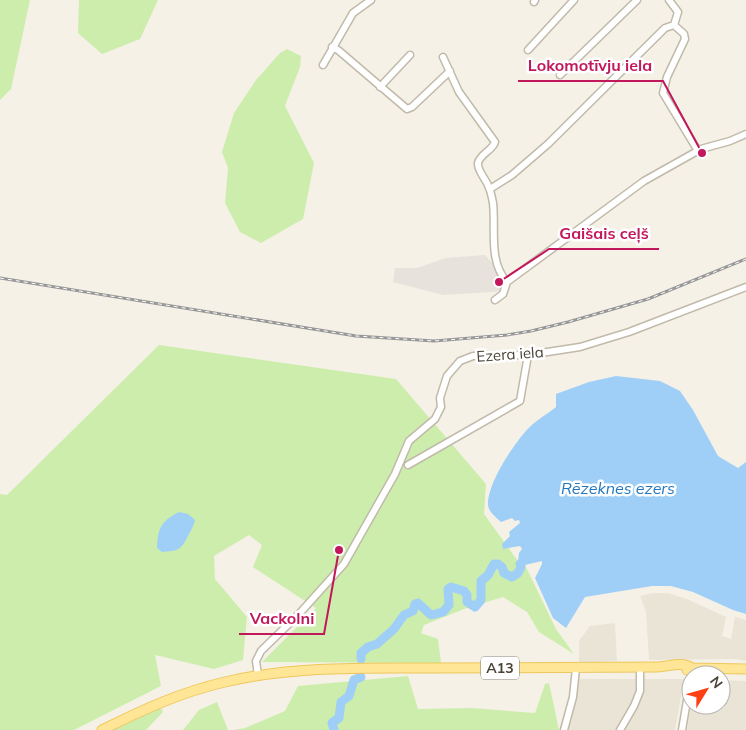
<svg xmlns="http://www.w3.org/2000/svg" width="746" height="730" font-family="Mulish,sans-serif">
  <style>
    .residential { fill: #e9e4d5 }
    .industrial { fill: #e7e3dc }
    .green { fill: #cdedad }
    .water { fill: #9fcff7 }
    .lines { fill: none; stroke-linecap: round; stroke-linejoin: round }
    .river { stroke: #9fcff7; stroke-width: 9 }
    .minor-casing { stroke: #c1baa9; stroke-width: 9 }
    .major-casing { stroke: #eec75c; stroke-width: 11 }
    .minor { stroke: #fff; stroke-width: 6 }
    .major { stroke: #ffe596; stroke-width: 9 }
    .rail-casing { stroke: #979797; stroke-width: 3 }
    .rail { stroke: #fff; stroke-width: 1; stroke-dasharray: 4; stroke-linecap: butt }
    .labels { text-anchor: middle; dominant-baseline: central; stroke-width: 5; stroke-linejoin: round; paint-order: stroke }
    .shield { fill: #fff; stroke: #807b72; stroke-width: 1 }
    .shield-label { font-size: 14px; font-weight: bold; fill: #494235 }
    .street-label { font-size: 15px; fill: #494235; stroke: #fff }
    .water-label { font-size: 16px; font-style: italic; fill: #2478bf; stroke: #fff }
    .leader { fill: none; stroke: #c2185b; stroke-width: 2 }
    .callout-dot { fill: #c2185b; stroke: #fff; stroke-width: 2 }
    .callout-label { font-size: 16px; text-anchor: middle; font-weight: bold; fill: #c2185b; stroke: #fff; stroke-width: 5; stroke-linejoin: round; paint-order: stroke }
  </style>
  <rect width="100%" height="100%" fill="#f5f1e7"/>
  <path class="residential" d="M 653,593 L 668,593 L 687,599 L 726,617 L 722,636 L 731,639 L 735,617 L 746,620 L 746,661 L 735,659 L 649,660 L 646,612 L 640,596 Z
    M 615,623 L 617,661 L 579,663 L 579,641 L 590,626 Z
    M 578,679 L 684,679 L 675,730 L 566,730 Z
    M 721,680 L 746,681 L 746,730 L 687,730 L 691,705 L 721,705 Z"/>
  <path class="industrial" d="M 485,255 L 494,265 L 507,291 L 443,295 L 393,282 L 395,268 L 417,268 L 445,258 Z"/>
  <path class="green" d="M 0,0 L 30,0 L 11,89 L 0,100 Z
    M 79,0 L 158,0 L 140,39 L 102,54 L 78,33 Z
    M 287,49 L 301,56 L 300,67 L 285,106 L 314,163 L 303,219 L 261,243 L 240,232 L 225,203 L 228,168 L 222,152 L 234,113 L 256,80 L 280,53 Z
    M 159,345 L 396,379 L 486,484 L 484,514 L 520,564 L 525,565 L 556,629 L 574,654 L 539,632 L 527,612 L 503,597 L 464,609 L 424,625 L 421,633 L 438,639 L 441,663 L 262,662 L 316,608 L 253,567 L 262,545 L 249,535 L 214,556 L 215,579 L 247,617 L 243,660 L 214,669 L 155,655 L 161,686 L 74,730 L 0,730 L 0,494 L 7,495 Z
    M 408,676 L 418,709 L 471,708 L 535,713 L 545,684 L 549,683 L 559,730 L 234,730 L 245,728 L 285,711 L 298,686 Z
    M 217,702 L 228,730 L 183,730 L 199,710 Z
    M 158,708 L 163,710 L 162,713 L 146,730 L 113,730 Z"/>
  <path class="water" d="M 616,376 L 660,381 L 680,391 L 693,410 L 718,456 L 738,468 L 746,462 L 746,614 L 733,610 L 693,592 L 671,586 L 652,586 L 585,597 L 566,628 L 553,618 L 535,578 L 542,564 L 542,561 L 525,565 L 520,564 L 518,561 L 519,553 L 522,549 L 520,546 L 503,549 L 502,544 L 510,536 L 509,532 L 520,523 L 519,520 L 515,521 L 512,518 L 501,522 C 496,517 488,512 488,504 C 488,483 512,447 525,432 C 533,422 546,415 556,407 L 556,394 L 589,382 Z
    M 179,512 L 188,514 L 195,520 C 194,526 191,530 188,536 C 181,550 178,551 162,552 L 157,548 C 158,528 160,522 179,512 Z"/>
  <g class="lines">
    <path class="river" d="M 361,659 L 361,653 L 368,647 L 377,644 L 394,629 L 404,615 L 413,611 L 415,604 L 418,603 L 431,615 L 443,612 L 449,605 L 448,589 L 451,587 L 464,591 L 467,595 L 467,602 L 475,607 L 481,600 L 481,581 L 488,575 L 494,564 L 498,564 L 502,567 L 504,573 L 512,577 L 518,573 L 521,567 L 520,564
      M 334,730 L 332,723 L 339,718 L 341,702 L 349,696 L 354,680 L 361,677"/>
    <defs>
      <path id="minor" d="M 669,0 L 678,12 L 674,25
        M 534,2 L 535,0
        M 332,47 L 338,50 L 407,109 L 412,107 L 450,71
        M 528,50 L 574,0
        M 443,57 L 459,92 L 495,142 C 493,150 480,154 478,163 C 477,171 487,180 489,188 C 491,192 492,198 493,203 C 496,229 488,261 507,282
        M 323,65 L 353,13 L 371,0
        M 560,75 L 637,0
        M 380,87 L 410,55
        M 490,189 L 512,175 L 548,144 L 665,28 L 674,25 L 684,34 L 685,39 L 667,77 L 663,93 L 698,151
        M 495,300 L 503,294 L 507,282 L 644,181 L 701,149 L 730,141 L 746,134
        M 408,465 L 520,401 L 528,355
        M 258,675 L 256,661 L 261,651 L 299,614 L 344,564 L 395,474 L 409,441 L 435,419 L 441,407 L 440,398 L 447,376 L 460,361 L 473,356 L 528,355 L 580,347 L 629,332 L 746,287
        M 564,730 L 573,697 L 576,668
        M 620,730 L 634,706 L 640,691 L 640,667
        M 682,730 L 691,677"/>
      <path id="major" d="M 687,670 L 692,668 L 746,669
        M 102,730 C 142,710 181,692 225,682 C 293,666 363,668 432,668 C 507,668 582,668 656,667 C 667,667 682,661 692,668"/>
    </defs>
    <use href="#minor" class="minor-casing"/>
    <use href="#major" class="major-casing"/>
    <use href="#minor" class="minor"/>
    <use href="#major" class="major"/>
    <defs>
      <path id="rail" d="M 0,278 L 356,336 L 434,341 L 507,335 L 531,331 L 568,322 L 648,299 L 746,259"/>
    </defs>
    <use href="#rail" class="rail-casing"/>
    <use href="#rail" class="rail"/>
  </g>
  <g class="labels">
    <rect class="shield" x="481" y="656.5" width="38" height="23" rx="4"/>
    <g class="shield-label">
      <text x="500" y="668">A13</text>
    </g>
    <g class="street-label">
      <text transform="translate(510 354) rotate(-4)">Ezera iela</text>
    </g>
    <g class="water-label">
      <text x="618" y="488">Rēzeknes ezers</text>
    </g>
  </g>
  <path class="leader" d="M702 153L663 81H518M499 282L549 249H659M339 550L324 634H239"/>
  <g class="callout-dot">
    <circle cx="702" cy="153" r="5"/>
    <circle cx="499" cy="282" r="5"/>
    <circle cx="339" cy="550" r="5"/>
  </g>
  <g class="callout-label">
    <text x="590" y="71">Lokomotīvju iela</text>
    <text x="604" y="239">Gaišais ceļš</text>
    <text x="282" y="624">Vackolni</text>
  </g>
  <g transform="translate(706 690) rotate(53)"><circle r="24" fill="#ffffff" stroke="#b6b3ae"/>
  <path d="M0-4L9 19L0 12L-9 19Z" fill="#ff4014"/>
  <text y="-8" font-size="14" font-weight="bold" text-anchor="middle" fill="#494235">N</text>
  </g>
</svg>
